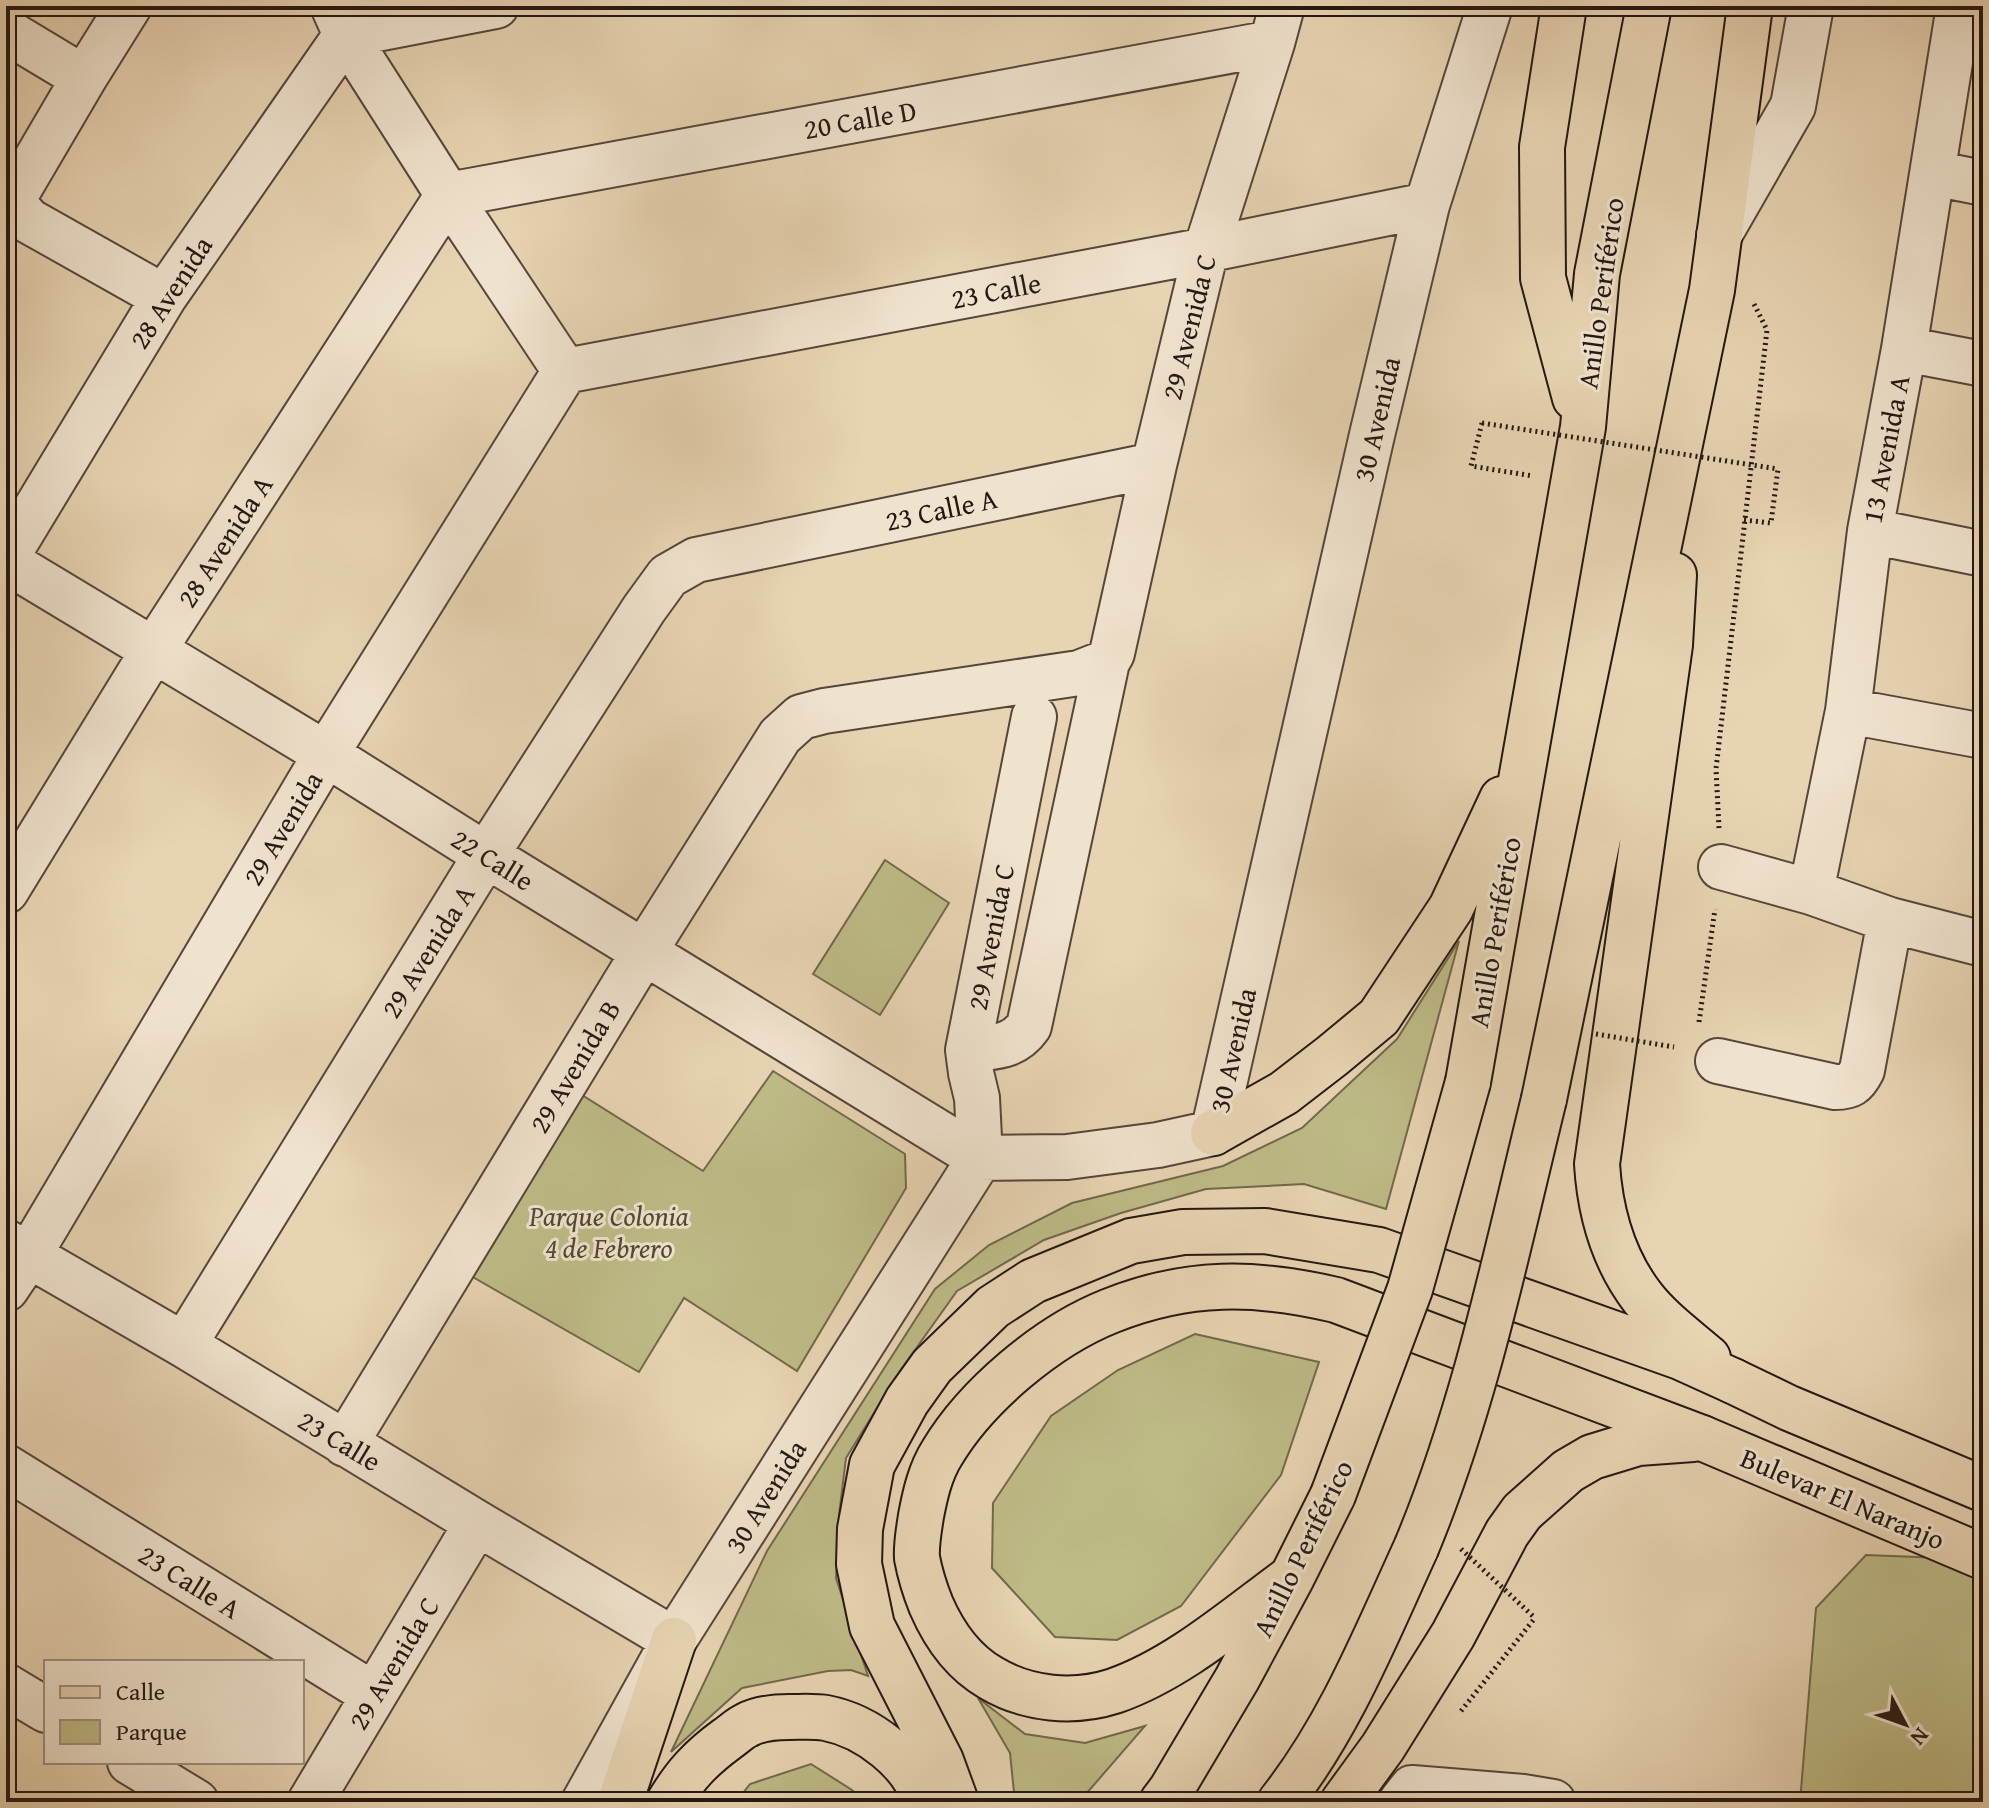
<svg xmlns="http://www.w3.org/2000/svg" width="1989" height="1808" font-family="'Gentium Book Plus',serif">
  <style>
    .green { fill: #bebb87; stroke: #71694c; stroke-width: 2 }
    .lines { fill: none; stroke-linecap: round; stroke-linejoin: round }
    .minor-casing { stroke: #55463a; stroke-width: 48 }
    .major-casing { stroke: #241712; stroke-width: 48 }
    .highway-casing { stroke: #241712; stroke-width: 48 }
    .path { stroke: #241712; stroke-width: 5; stroke-dasharray: 2 4; stroke-linecap: butt }
    .minor { stroke: #f0e3ce; stroke-width: 44 }
    .major { stroke: #e8d4b3; stroke-width: 44 }
    .highway { stroke: #e8d4b3; stroke-width: 44 }
    .highway-bridge-casing { stroke: #241712; stroke-width: 48; stroke-linecap: butt }
    .path-bridge { stroke: #241712; stroke-width: 5; stroke-dasharray: 2 4; stroke-linecap: butt }
    .highway-bridge { stroke: #e8d4b3; stroke-width: 44 }
    .labels { text-anchor: middle; dominant-baseline: central; stroke-width: 6; stroke-linejoin: round; paint-order: stroke }
    .street-label { font-size: 28px; fill: #241712; stroke: #f0e3ce }
    .park-label { font-size: 28px; font-style: italic; fill: #524835; stroke: #f0e3ce }
  </style>
  <rect width="100%" height="100%" fill="#e8d4b3"/>
  <filter id="stains"><feTurbulence type="fractalNoise" baseFrequency=".0025" numOctaves="4"/><feColorMatrix values="0 0 0 0 .2 0 0 0 0 .09 0 0 0 0 .02 0 0 0 .5 -.17"/></filter>
  <radialGradient id="worn" r=".72"><stop offset=".6" stop-color="#630" stop-opacity="0"/><stop offset="1" stop-color="#630" stop-opacity=".3"/></radialGradient>
  <path class="green" d="M 885,860 L 949,903 L 880,1015 L 813,974 Z
    M 1459,941 L 1386,1209 L 1304,1184 L 1206,1189 L 1121,1213 L 1044,1240 L 957,1291 L 900,1371 L 846,1458 L 839,1515 L 836,1578 L 868,1676 L 851,1670 L 828,1671 L 742,1688 L 671,1752 L 767,1551 L 935,1289 L 989,1245 L 1072,1203 L 1223,1166 L 1302,1128 L 1397,1039 Z
    M 773,1071 L 905,1154 L 906,1188 L 797,1371 L 684,1298 L 639,1372 L 464,1272 L 577,1092 L 703,1171 Z
    M 1195,1334 L 1319,1362 L 1281,1475 L 1181,1606 L 1117,1640 L 1055,1637 L 992,1568 L 993,1503 L 1051,1416 L 1118,1370 Z
    M 1866,1555 L 1968,1559 L 1983,1564 L 1983,1802 L 1800,1802 L 1816,1608 Z
    M 978,1698 L 1025,1734 L 1085,1743 L 1145,1726 L 1079,1802 L 1015,1802 L 1010,1753 Z
    M 811,1764 L 852,1790 L 865,1802 L 736,1802 L 750,1784 Z"/>
  <g class="lines">
    <defs>
      <path id="minor" d="M 129,6 L 84,78 L 13,199 L 19,210 L 29,221 L 164,297
        M 333,6 L 346,35 L 448,195 L 565,371
        M 6,31 L 84,78
        M 346,35 L 496,6
        M 1933,173 L 1983,183
        M 1719,235 L 1793,106 L 1811,6
        M 1904,349 L 1983,364
        M 565,371 L 1206,250 L 1427,205
        M 1870,531 L 1983,554
        M 6,558 L 164,297 L 346,35
        M 6,561 L 326,754 L 486,855 L 980,1158
        M 1848,711 L 1983,736
        M 1721,867 L 1811,892 L 1890,920 L 1983,944
        M 6,891 L 153,651 L 448,195 L 1272,43
        M 1811,892 L 1848,711 L 1870,531 L 1904,349 L 1959,6
        M 968,1050 C 993,1046 1013,1049 1029,1026 L 1107,662
        M 1718,1061 L 1835,1087 C 1850,1087 1855,1084 1862,1070 L 1890,920
        M 980,1158 L 977,1098 L 971,1073 L 968,1050 L 1034,717
        M 6,1242 L 184,1345 L 477,1523 L 674,1640
        M 6,1289 L 29,1255 L 326,754 L 565,371
        M 184,1345 L 486,855 L 644,609 L 668,576 L 696,560 L 1154,465
        M 345,1444 L 644,952 L 780,736 L 801,717 L 824,711 L 1079,673 L 1107,662 L 1112,653 L 1154,465 L 1206,250 L 1272,43 L 1282,6
        M 6,1467 L 374,1695
        M 6,1686 L 46,1710
        M 130,1762 L 196,1802
        M 310,1802 L 477,1523
        M 584,1802 L 674,1640 L 980,1158 L 1067,1157 L 1158,1145 L 1213,1133 L 1372,435 L 1427,205 L 1490,6
        M 1401,1802 L 1412,1788 L 1523,1797 L 1553,1802"/>
      <path id="major" d="M 1733,1381 L 1789,1408 L 1983,1489
        M 1702,1438 L 1983,1557
        M 620,1802 L 674,1640"/>
      <path id="highway" d="M 1564,6 L 1542,147 L 1543,278 L 1575,398
        M 1674,575 L 1670,645 L 1597,1164 C 1600,1212 1613,1259 1643,1298 C 1661,1321 1686,1339 1708,1358
        M 1468,1082 L 1583,427 L 1597,274 L 1649,6
        M 1544,1099 L 1712,290 L 1750,6
        M 1213,1133 L 1284,1093 L 1332,1056 L 1379,1017 L 1451,908 L 1502,799
        M 1292,1577 C 1237,1617 1178,1669 1114,1691 C 1074,1704 1028,1700 991,1678 C 963,1662 944,1635 931,1605 C 925,1590 920,1574 917,1558 C 916,1545 919,1529 921,1516 C 925,1495 930,1472 942,1453 C 976,1396 1047,1336 1110,1311 C 1187,1280 1256,1281 1336,1300 L 1702,1438
        M 669,1802 C 685,1775 701,1758 727,1739 C 733,1735 740,1728 747,1725 C 760,1718 776,1717 789,1717 C 801,1717 815,1716 826,1718 C 867,1726 914,1761 925,1802
        M 956,1802 L 941,1761 L 872,1626 L 859,1564 L 860,1529 L 872,1465 L 907,1401 L 932,1366 L 993,1307 L 1033,1281 L 1131,1241 L 1183,1232 L 1265,1231 L 1379,1250 L 1680,1357 L 1733,1381
        M 1162,1802 L 1171,1790 L 1237,1679 L 1292,1577 L 1333,1495
        M 1280,1802 C 1340,1726 1376,1635 1416,1548
        M 1343,1802 L 1383,1747 L 1453,1635 L 1507,1533 L 1522,1512 L 1568,1471 L 1592,1457 L 1638,1443 L 1693,1439"/>
    </defs>
    <use href="#minor" class="minor-casing"/>
    <use href="#major" class="major-casing"/>
    <use href="#highway" class="highway-casing"/>
    <path class="path" d="M 1482,423 L 1471,466 L 1533,476
      M 1744,520 L 1771,523 L 1778,469
      M 1719,828 L 1716,769 L 1767,330 L 1754,304
      M 1699,1022 L 1715,909
      M 1461,1711 L 1535,1618"/>
    <use href="#minor" class="minor"/>
    <use href="#major" class="major"/>
    <use href="#highway" class="highway"/>
    <defs>
      <path id="highway-bridge" d="M 1333,1495 L 1410,1289 L 1468,1082
        M 1416,1548 C 1476,1404 1507,1249 1544,1099"/>
    </defs>
    <use href="#highway-bridge" class="highway-bridge-casing"/>
    <path class="path-bridge" d="M 1482,423 L 1778,469
      M 1596,1034 L 1674,1047
      M 1461,1549 L 1535,1618"/>
    <use href="#highway-bridge" class="highway-bridge"/>
  </g>
  <g class="labels">
    <g class="street-label">
      <text transform="translate(860 119) rotate(-10)">20 Calle D</text>
      <text transform="translate(996 290) rotate(-11)">23 Calle</text>
      <text transform="translate(170 292) rotate(-57)">28 Avenida</text>
      <text transform="translate(1600 293) rotate(-82)">Anillo Periférico</text>
      <text transform="translate(1188 327) rotate(-76)">29 Avenida C</text>
      <text transform="translate(1376 419) rotate(-77)">30 Avenida</text>
      <text transform="translate(1885 449) rotate(-79)">13 Avenida A</text>
      <text transform="translate(941 509) rotate(-12)">23 Calle A</text>
      <text transform="translate(224 541) rotate(-57)">28 Avenida A</text>
      <text transform="translate(282 828) rotate(-59)">29 Avenida</text>
      <text transform="translate(493 859) rotate(32)">22 Calle</text>
      <text transform="translate(1494 932) rotate(-80)">Anillo Periférico</text>
      <text transform="translate(990 937) rotate(-79)">29 Avenida C</text>
      <text transform="translate(427 951) rotate(-58)">29 Avenida A</text>
      <text transform="translate(1232 1050) rotate(-77)">30 Avenida</text>
      <text transform="translate(574 1066) rotate(-59)">29 Avenida B</text>
      <text transform="translate(340 1440) rotate(31)">23 Calle</text>
      <text transform="translate(765 1496) rotate(-58)">30 Avenida</text>
      <text transform="translate(1843 1498) rotate(23)">Bulevar El Naranjo</text>
      <text transform="translate(1302 1548) rotate(-64)">Anillo Periférico</text>
      <text transform="translate(190 1581) rotate(32)">23 Calle A</text>
      <text transform="translate(393 1663) rotate(-59)">29 Avenida C</text>
    </g>
    <g class="park-label">
      <text x="609" y="1215">Parque Colonia<tspan x="609" dy="32">4 de Febrero</tspan></text>
    </g>
  </g>
  <rect width="1989" height="1808" fill="none" stroke="#e8d4b3" stroke-width="32"/>
  <rect x="8" y="8" width="1973" height="1792" fill="none" stroke="#241712" stroke-width="4"/>
  <rect x="16" y="16" width="1957" height="1776" fill="none" stroke="#241712" stroke-width="2"/>
  <rect x="44" y="1660" width="260" height="104" fill="#f0e3ce" stroke="#9e9183" stroke-width="2"/>
  <rect x="60" y="1686" width="40" height="12" fill="#e8d4b3" stroke="#9e9183" stroke-width="2"/>
  <text x="116" y="1700" font-size="24" fill="#241712">Calle</text>
  <rect x="60" y="1720" width="40" height="24" fill="#bebb87" stroke="#9e9183" stroke-width="2"/>
  <text x="116" y="1740" font-size="24" fill="#241712">Parque</text>
  <g transform="translate(1905 1724) rotate(131)" stroke="#f0e3ce" stroke-width="6" paint-order="stroke">
  <path d="M0-6L14 30L0 20L-14 30Z" fill="#241712"/>
  <text y="-12" font-size="22" font-weight="bold" text-anchor="middle" fill="#241712">N</text>
  </g>
  <rect width="100%" height="100%" filter="url(#stains)"/>
  <rect width="100%" height="100%" fill="url(#worn)"/>
</svg>
